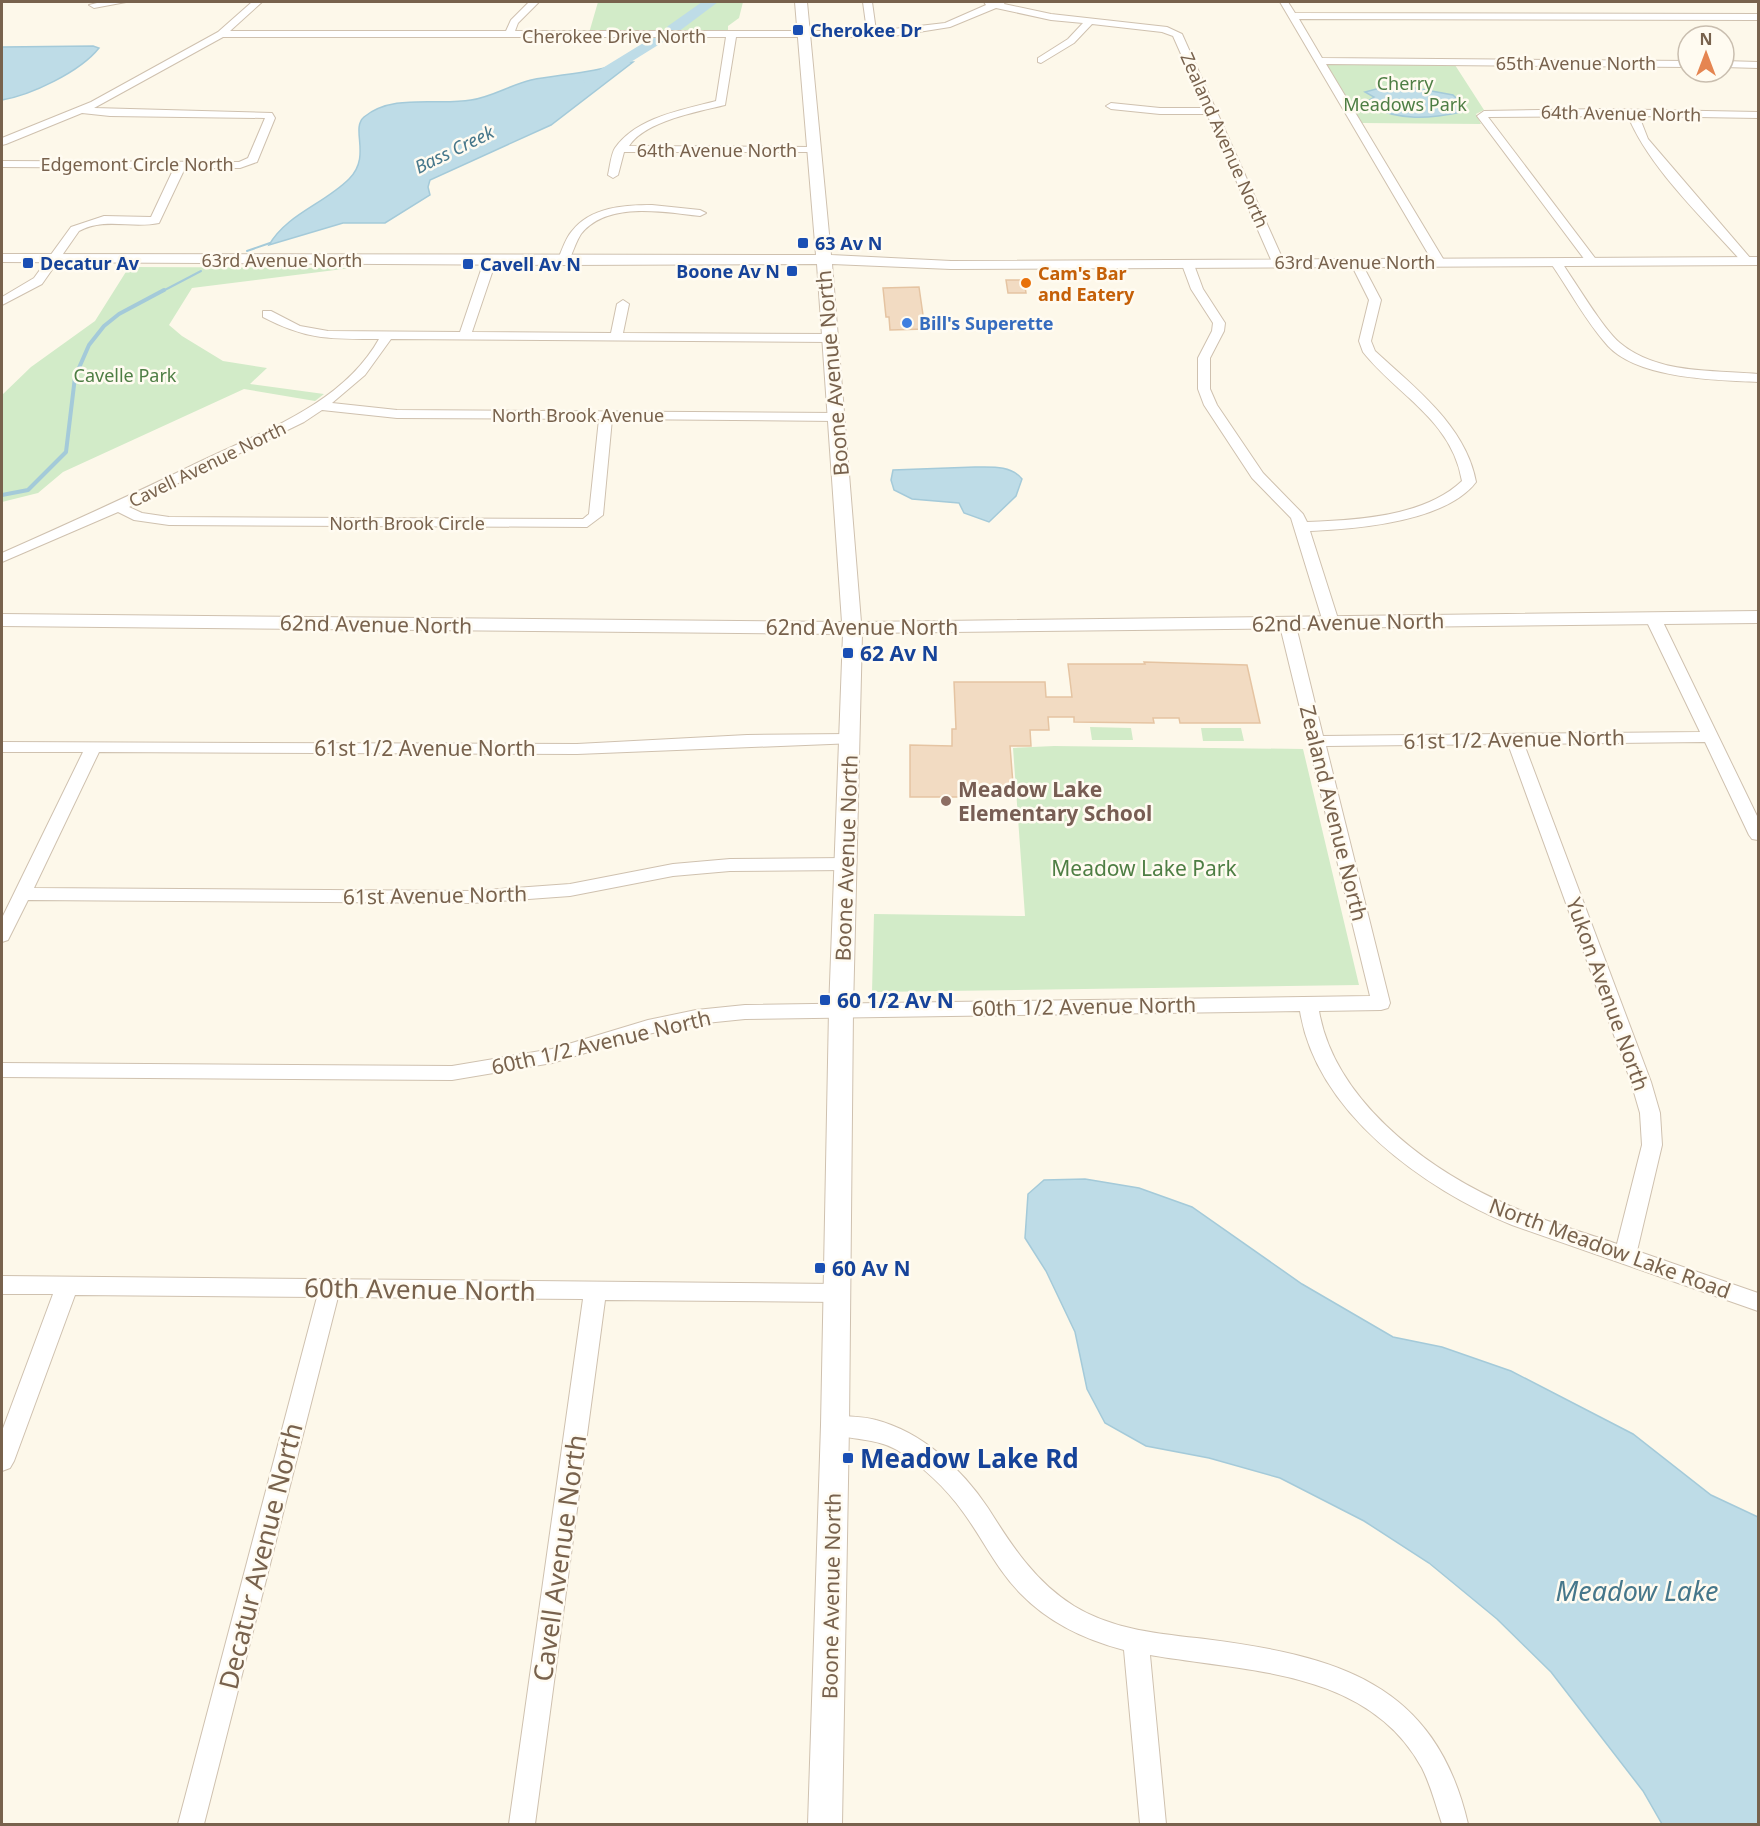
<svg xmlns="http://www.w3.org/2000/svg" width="1760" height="1826" font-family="'Noto Sans',sans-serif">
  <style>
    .green { fill: #d2ebc8 }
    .water { fill: #bedce7; stroke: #a4cad9; stroke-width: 1.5 }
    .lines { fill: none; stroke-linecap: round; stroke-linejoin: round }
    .stream-far1 { stroke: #a4cad9; stroke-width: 2 }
    .stream { stroke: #a4cad9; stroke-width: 4 }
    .river { fill: #bedce7; fill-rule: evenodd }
    .building { fill: #f2dbc2; stroke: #e5c4a2; stroke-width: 1.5 }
    .minor-casing { stroke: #cfc1af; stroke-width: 2 }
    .tertiary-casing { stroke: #cfc1af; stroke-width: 2 }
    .minor { fill: #fff; fill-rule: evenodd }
    .tertiary { fill: #fff; fill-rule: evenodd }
    .transit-dot { fill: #1a4fb4; stroke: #fffbf1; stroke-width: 2 }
    .food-dot { fill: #e8710a; stroke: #fffbf1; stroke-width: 2 }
    .shop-dot { fill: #3f7fe0; stroke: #fffbf1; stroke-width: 2 }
    .education-dot { fill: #8d6e63; stroke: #fffbf1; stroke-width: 2 }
    .labels { text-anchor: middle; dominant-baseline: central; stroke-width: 5; stroke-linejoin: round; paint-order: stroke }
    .far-transit-label { font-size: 18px; font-weight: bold; fill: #164399; stroke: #fffbf1; text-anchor: start }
    .far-street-label { font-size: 18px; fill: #78624d; stroke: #fffbf1 }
    .far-park-label { font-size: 18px; fill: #4e7e44; stroke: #fffbf1 }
    .far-water-label { font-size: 18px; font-style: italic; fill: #46778b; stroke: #fffbf1 }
    .far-food-label { font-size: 18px; font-weight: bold; fill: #c56008; stroke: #fffbf1; text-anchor: start }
    .far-shop-label { font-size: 18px; font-weight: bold; fill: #366cbe; stroke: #fffbf1; text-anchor: start }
    .street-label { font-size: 21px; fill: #78624d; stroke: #fffbf1 }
    .transit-label { font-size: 21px; font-weight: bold; fill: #164399; stroke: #fffbf1; text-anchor: start }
    .education-label { font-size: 21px; font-weight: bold; fill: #785e54; stroke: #fffbf1; text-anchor: start }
    .park-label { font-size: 21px; fill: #4e7e44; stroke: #fffbf1 }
    .near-street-label { font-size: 26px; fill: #78624d; stroke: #fffbf1 }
    .near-transit-label { font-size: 26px; font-weight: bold; fill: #164399; stroke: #fffbf1; text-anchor: start }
    .near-water-label { font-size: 27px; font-style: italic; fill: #46778b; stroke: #fffbf1 }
  </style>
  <rect width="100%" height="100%" fill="#fdf8ea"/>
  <path class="green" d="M 598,2 L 743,2 L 739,18 L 728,26 L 728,33 L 589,33 Z
    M 1326,64 L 1455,65 L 1484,110 L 1476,114 L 1481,124 L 1362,123 Z
    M 129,267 L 351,268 L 192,288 L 169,325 L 182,336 L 223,361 L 267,368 L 250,384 L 324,394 L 315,401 L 244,389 L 63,472 L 38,493 L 2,502 L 2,395 L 31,367 L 95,321 Z
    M 1090,727 L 1131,728 L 1133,740 L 1092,740 Z
    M 1201,728 L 1241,728 L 1244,741 L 1203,741 Z
    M 1054,746 L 1303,749 L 1359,985 L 872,992 L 874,914 L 1025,916 L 1013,748 Z"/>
  <path class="water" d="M 93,46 L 99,48 C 80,72 31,95 2,100 L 2,47 Z
    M 625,62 L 633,62 L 551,125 L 430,180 L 428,187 L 430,195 L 385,223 L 343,223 L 269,245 C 287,214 324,204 349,179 C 372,156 350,129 364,117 C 393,93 437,106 471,100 C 492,97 510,85 531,80 C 562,74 594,73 625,62 Z
    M 1410,87 L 1453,95 L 1463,105 L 1462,112 C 1428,119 1401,121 1369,106 L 1368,101 L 1374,97 L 1365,92 L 1380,88 Z
    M 975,467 C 991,467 1011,465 1022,479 L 1016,496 L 989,522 L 964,513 L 959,503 L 912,499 L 894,490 L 891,480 L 893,470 Z
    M 1085,1179 L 1139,1188 L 1192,1207 L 1302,1284 L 1393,1337 L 1442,1347 L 1511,1371 L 1633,1434 L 1711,1495 L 1758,1517 L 1758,1824 L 1662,1824 L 1643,1791 L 1551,1672 L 1497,1619 L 1429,1563 L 1364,1521 L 1280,1478 L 1209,1458 L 1146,1446 L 1105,1423 L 1087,1389 L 1075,1332 L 1046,1271 L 1025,1238 L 1028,1194 L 1044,1180 Z"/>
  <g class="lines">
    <path class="stream-far1" d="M 247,251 L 270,243
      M 161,292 L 201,271"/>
    <path class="stream" d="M 2,495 L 28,490 L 66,452 L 75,377 L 89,345 L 104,326 L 119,314 L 164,290"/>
    <path class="river" d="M 702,2 L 718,2 L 678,32 L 668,32 L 666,29 L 668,26 Z
      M 658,34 L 663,36 L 666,39 L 663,42 L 597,83 L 585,83 L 583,80 Z"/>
  </g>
  <path class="building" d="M 1006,280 L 1024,280 L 1026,293 L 1008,293 Z
    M 919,287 L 925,329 L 890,330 L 889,317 L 886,317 L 883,288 Z
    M 1144,662 L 1247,665 L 1260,723 L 1180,723 L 1179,718 L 1153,718 L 1154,723 L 1074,722 L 1074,717 L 1048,717 L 1049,730 L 1030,730 L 1031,746 L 1010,746 L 1014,797 L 910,797 L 910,745 L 952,746 L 952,729 L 956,729 L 954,682 L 1045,682 L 1046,697 L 1072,697 L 1068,664 L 1145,664 Z"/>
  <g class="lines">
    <defs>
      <path id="minor" d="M 101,2 L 126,2 L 94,8 L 89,5 Z
        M 252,2 L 262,2 L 230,31 L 506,31 L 511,20 L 529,2 L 539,2 L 518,23 L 515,31 L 867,31 L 863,2 L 872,2 L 876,31 L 945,23 L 986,5 L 984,2 L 1005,2 L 1004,4 L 1051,14 L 1167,27 L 1182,34 L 1284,262 L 1278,266 L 1272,262 L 1207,114 L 1160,114 L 1111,109 L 1106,106 L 1111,103 L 1160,108 L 1205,108 L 1173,36 L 1162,32 L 1092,24 L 1074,43 L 1041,63 L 1038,62 L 1038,58 L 1068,39 L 1083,23 L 1051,20 L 996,8 L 950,27 L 887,37 L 736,37 L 725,105 C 697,112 645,121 629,146 L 814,147 L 818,148 L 818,152 L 624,152 L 618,175 L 613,178 L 608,175 C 610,167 611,154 615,148 C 637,117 682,110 716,101 L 726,37 L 223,37 L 94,108 L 272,113 L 275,118 L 257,162 L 240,168 L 185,168 L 159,223 C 131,229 106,217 79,231 L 42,284 L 2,305 L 2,297 L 34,278 L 71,227 L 104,216 L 151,217 L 174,168 L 2,167 L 2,161 L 239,162 L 248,158 L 265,118 L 110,116 L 82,113 L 6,144 L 2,145 L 2,138 L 91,102 L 218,32 Z
        M 1280,2 L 1288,2 L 1295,13 L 1758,14 L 1758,20 L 1299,19 L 1322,58 L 1688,61 L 1688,67 L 1326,64 L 1445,262 L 1439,266 L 1433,262 Z
        M 1724,61 L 1758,62 L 1758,68 L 1724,67 Z
        M 1603,109 L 1758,112 L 1758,118 L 1639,116 L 1648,139 L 1751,259 L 1751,263 L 1743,263 C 1705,220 1649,168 1628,116 L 1488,117 L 1598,262 L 1588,264 L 1477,116 L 1484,111 Z
        M 652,205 L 700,210 L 706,213 L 700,216 C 664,212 607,201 581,234 C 575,243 573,254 567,263 L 557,261 C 562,251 565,239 572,231 C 591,207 624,205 652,205 Z
        M 490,257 L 496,261 L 472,332 L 611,333 L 617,304 L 623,300 L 629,304 L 623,333 L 829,334 L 835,338 L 829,342 L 391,339 L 365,375 L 332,403 L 397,410 L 835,413 L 842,417 L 835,421 L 612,419 L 603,515 L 587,527 L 169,525 L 134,520 L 118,512 L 2,562 L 2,553 C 67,524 132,495 197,463 C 261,432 342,405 379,339 C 330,339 307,340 263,317 L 263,311 L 271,311 L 300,326 L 328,331 L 460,332 L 484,261 ZM 322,410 L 397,418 L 599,419 L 589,514 L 583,519 L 169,517 L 142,513 L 129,507 L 304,422 Z
        M 1183,260 L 1193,262 L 1203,289 L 1225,323 L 1224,331 L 1210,358 L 1210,389 L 1217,405 L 1263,473 L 1303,514 L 1307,522 C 1356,520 1424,517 1462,481 C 1452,420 1397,395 1363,352 L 1359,341 L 1369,300 L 1350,262 L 1352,260 L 1360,260 L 1381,300 L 1371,341 L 1375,351 C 1414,387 1466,426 1476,482 C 1446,522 1356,529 1310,531 L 1339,622 L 1336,625 L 1331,627 L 1323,622 L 1291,518 L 1252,478 L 1204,405 L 1198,389 L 1198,358 L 1212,331 L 1213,323 L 1191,289 L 1181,262 Z
        M 1552,260 L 1560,260 C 1574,280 1603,329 1620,343 C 1657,374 1712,370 1758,374 L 1758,382 C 1716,380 1639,379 1608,346 C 1586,322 1569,289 1550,262 Z
        M 1653,613 L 1661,618 L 1758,818 L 1758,840 L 1752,839 L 1749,835 L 1705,742 L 1524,744 L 1651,1082 L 1660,1113 L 1662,1145 L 1637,1251 L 1758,1293 L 1758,1311 L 1512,1225 C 1424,1189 1316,1112 1300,1011 L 745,1019 L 696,1024 L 648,1034 L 552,1063 L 452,1080 L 2,1077 L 2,1063 L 452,1066 L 552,1049 L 648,1020 L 696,1010 L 745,1005 L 1370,996 L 1279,622 L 1282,619 L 1287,617 L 1295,622 L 1323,736 L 1700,732 L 1645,618 ZM 1508,744 L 1631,1082 L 1640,1113 L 1642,1145 L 1617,1244 C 1577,1230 1536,1219 1497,1200 C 1422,1165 1334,1098 1319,1011 L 1381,1010 L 1388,1008 L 1390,1003 L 1326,746 Z
        M 849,734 L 857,739 L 855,743 L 577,754 L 99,752 L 34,888 L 472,891 L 570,884 L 673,864 L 730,859 L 846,858 L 855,864 L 846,870 L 730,871 L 673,876 L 570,896 L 472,903 L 28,900 L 8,940 L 2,942 L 2,918 L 83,752 L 2,752 L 2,742 L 577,744 L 747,735 Z
        M 2,1276 L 838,1284 L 846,1287 L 849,1293 L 846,1299 L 838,1302 L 605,1300 L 535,1824 L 509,1824 L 583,1299 L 338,1297 L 204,1824 L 178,1824 L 317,1297 L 75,1295 L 14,1461 L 10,1468 L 2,1471 L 2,1431 L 53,1294 L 2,1294 Z
        M 835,1415 C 848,1417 863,1416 876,1420 C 922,1432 962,1469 988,1508 C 1012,1546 1035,1582 1074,1606 C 1113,1630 1161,1634 1205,1639 C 1335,1656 1435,1681 1468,1824 L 1442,1824 C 1436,1806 1431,1786 1422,1768 C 1368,1669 1247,1672 1150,1655 L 1166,1824 L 1140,1824 L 1124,1650 C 1086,1640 1049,1623 1021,1594 C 997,1570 983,1539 963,1512 C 946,1488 922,1466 897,1450 C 874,1437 851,1441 827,1432 L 824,1425 L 827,1418 Z"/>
      <path id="tertiary" d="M 795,2 L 807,2 L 831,255 L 951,261 L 1758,257 L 1758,265 L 951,269 L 832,264 L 861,622 L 1758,611 L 1758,623 L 862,633 L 853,1010 L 849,1425 L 842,1824 L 808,1824 L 821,1425 L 829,1010 L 843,634 L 2,626 L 2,614 L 842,622 L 817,264 L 563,265 L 2,262 L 2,254 L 816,255 Z"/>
    </defs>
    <use href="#minor" class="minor-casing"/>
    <use href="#tertiary" class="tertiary-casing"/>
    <use href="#minor" class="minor"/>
    <use href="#tertiary" class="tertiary"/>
  </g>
  <g class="transit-dot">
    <rect x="792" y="24" width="12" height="12" rx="3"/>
    <rect x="797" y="237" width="12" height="12" rx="3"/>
    <rect x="22" y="257" width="12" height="12" rx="3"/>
    <rect x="462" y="258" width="12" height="12" rx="3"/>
    <rect x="786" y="265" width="12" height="12" rx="3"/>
    <rect x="842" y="647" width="12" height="12" rx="3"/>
    <rect x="819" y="994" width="12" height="12" rx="3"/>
    <rect x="814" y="1262" width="12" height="12" rx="3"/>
    <rect x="842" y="1452" width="12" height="12" rx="3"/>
  </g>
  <circle class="food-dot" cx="1026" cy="283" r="6"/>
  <circle class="shop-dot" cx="907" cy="323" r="6"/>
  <circle class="education-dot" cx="946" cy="801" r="6"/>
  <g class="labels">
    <g class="far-transit-label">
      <text x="810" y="30">Cherokee Dr</text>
      <text x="815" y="243">63 Av N</text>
      <text x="40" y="263">Decatur Av</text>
      <text x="480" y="264">Cavell Av N</text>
      <text x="780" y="271" text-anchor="end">Boone Av N</text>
    </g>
    <g class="far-street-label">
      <text x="614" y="36">Cherokee Drive North</text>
      <text x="1576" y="63">65th Avenue North</text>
      <text transform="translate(1621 113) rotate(1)">64th Avenue North</text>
      <text transform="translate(1225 140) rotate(66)">Zealand Avenue North</text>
      <text x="717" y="150">64th Avenue North</text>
      <text x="137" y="164">Edgemont Circle North</text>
      <text x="282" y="260">63rd Avenue North</text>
      <text x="1355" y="262">63rd Avenue North</text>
      <text x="578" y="415">North Brook Avenue</text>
      <text transform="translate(207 464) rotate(-26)">Cavell Avenue North</text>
      <text x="407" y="523">North Brook Circle</text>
    </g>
    <g class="far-park-label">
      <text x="1405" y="83">Cherry<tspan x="1405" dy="21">Meadows Park</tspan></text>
      <text x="125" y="375">Cavelle Park</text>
    </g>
    <g class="far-water-label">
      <text transform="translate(454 149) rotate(-26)">Bass Creek</text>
    </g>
    <g class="far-food-label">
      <text x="1038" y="273">Cam's Bar<tspan x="1038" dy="21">and Eatery</tspan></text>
    </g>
    <g class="far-shop-label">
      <text x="919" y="323">Bill's Superette</text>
    </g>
    <g class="street-label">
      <text transform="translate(832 373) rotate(-95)">Boone Avenue North</text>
      <text transform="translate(1348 622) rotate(-1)">62nd Avenue North</text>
      <text transform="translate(376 624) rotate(1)">62nd Avenue North</text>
      <text x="862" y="627">62nd Avenue North</text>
      <text transform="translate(1514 739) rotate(-1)">61st 1/2 Avenue North</text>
      <text x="425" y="748">61st 1/2 Avenue North</text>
      <text transform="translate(1334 813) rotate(76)">Zealand Avenue North</text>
      <text transform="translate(846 858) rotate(-88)">Boone Avenue North</text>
      <text transform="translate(435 895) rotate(-1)">61st Avenue North</text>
      <text transform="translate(1608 994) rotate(70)">Yukon Avenue North</text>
      <text transform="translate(1084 1006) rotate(-1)">60th 1/2 Avenue North</text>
      <text transform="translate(601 1042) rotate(-13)">60th 1/2 Avenue North</text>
      <text transform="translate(1610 1248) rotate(20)">North Meadow Lake Road</text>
      <text transform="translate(831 1596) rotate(-89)">Boone Avenue North</text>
    </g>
    <g class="transit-label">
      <text x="860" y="653">62 Av N</text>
      <text x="837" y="1000">60 1/2 Av N</text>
      <text x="832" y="1268">60 Av N</text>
    </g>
    <g class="education-label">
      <text x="958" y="789">Meadow Lake<tspan x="958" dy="24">Elementary School</tspan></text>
    </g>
    <g class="park-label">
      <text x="1144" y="868">Meadow Lake Park</text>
    </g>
    <g class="near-street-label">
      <text transform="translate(420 1289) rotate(1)">60th Avenue North</text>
      <text transform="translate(260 1556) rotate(-76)">Decatur Avenue North</text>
      <text transform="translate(559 1558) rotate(-82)">Cavell Avenue North</text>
    </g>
    <g class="near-transit-label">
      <text x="860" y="1458">Meadow Lake Rd</text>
    </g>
    <g class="near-water-label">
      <text x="1637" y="1590">Meadow Lake</text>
    </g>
  </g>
  <rect width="1760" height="1826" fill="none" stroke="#78624d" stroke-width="6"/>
  <g transform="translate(1706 54)"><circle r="28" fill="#fffbf1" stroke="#c9beaf" stroke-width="1.5"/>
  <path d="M0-4.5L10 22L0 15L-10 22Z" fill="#e58551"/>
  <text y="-9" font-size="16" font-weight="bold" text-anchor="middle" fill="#78624d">N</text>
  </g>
</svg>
